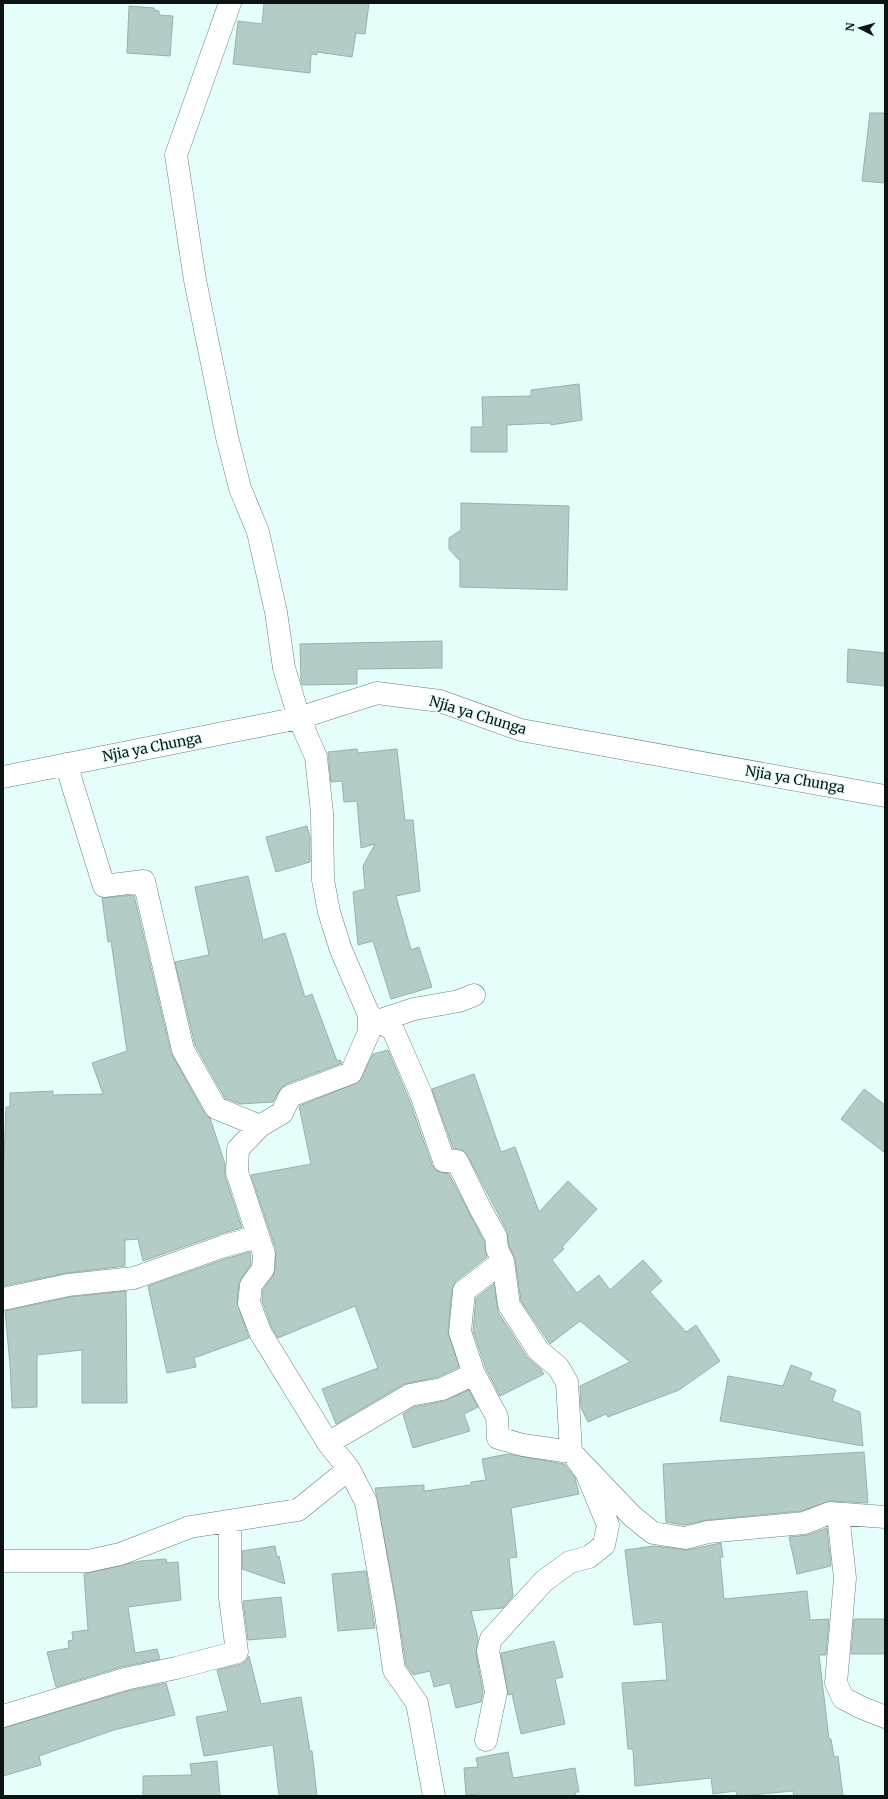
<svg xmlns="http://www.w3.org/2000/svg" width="888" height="1799" font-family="Merriweather,serif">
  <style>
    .building { fill: #b4ccc8; stroke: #99b1ad }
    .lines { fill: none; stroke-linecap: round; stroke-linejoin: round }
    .street-casing { stroke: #6a807d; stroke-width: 23 }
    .street { stroke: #fff; stroke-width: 22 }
    .labels { text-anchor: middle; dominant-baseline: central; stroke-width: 3; stroke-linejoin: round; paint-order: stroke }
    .street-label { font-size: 14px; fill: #0b1413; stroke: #e5fefb }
  </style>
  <rect width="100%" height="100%" fill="#e5fefb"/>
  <path class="building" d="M 264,3 L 369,3 L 365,34 L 356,33 L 352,57 L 317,52 L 317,55 L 311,54 L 310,73 L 233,64 L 238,21 L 262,24 Z
    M 129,6 L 154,8 L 154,10 L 159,11 L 159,15 L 173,16 L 170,56 L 127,53 Z
    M 870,113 L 885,113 L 885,183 L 862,181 Z
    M 579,384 L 582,420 L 551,425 L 551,423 L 507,425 L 507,452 L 471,452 L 471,427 L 483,427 L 482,397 L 531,396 L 531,390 Z
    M 461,503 L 569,506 L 567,590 L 460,587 L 460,561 L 449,549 L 449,538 L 461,530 Z
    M 442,641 L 442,668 L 357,669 L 357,684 L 302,685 L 301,681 L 300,644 Z
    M 848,649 L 885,653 L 885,686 L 847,682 Z
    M 357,749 L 358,753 L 397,749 L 405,820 L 413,820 L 420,891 L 396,896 L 411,950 L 419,947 L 432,987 L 391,999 L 373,941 L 358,945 L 353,892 L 365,889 L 363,866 L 375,844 L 361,848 L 357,801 L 344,802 L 342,781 L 331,782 L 328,752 Z
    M 307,826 L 310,837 L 310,862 L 276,872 L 266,837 Z
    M 248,876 L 263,940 L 285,933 L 305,997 L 312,994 L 337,1061 L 340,1060 L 342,1063 L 286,1084 L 279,1091 L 273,1102 L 240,1104 L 225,1098 L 195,1045 L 175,962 L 209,955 L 195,887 Z
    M 134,895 L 171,1053 L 205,1114 L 210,1118 L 225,1164 L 225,1176 L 242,1228 L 220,1234 L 143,1261 L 138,1239 L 125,1240 L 125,1266 L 67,1273 L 3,1286 L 3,1183 L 6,1107 L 10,1107 L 10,1093 L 53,1091 L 53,1095 L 103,1094 L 92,1063 L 127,1051 L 111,941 L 108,942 L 102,898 Z
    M 388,1050 L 409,1099 L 432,1165 L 437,1171 L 449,1174 L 484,1241 L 487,1257 L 456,1281 L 452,1289 L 448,1331 L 459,1367 L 438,1377 L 404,1384 L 336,1424 L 322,1389 L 378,1368 L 355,1306 L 278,1338 L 272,1328 L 262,1301 L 263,1290 L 273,1276 L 275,1270 L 276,1250 L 251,1175 L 311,1164 L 299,1106 L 359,1082 L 373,1054 Z
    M 474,1074 L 501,1152 L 515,1147 L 539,1212 L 568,1181 L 597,1209 L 562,1247 L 564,1249 L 552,1260 L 577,1293 L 599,1275 L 610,1290 L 643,1260 L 662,1281 L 650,1292 L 686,1332 L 696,1325 L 720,1361 L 679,1390 L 608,1417 L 606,1414 L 588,1422 L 581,1408 L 580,1386 L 630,1362 L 580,1321 L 550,1344 L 521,1301 L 515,1259 L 509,1246 L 507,1231 L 468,1156 L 463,1150 L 453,1148 L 432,1089 Z
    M 864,1089 L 885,1105 L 885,1153 L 841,1119 Z
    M 250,1252 L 251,1264 L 239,1283 L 237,1302 L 249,1338 L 194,1358 L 196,1367 L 167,1373 L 148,1286 L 228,1258 Z
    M 494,1284 L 498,1312 L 527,1357 L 541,1369 L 544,1374 L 500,1396 L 486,1369 L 473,1331 L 476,1298 Z
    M 126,1291 L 127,1403 L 82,1403 L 82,1350 L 37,1355 L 37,1407 L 12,1408 L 10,1365 L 5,1311 L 70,1297 Z
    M 791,1365 L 812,1373 L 809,1380 L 836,1390 L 832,1401 L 860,1412 L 863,1446 L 720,1421 L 728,1376 L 783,1386 Z
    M 469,1390 L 478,1407 L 464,1414 L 470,1431 L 413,1448 L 403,1414 L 414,1407 L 444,1401 Z
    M 864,1452 L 868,1503 L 831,1501 L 801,1511 L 707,1520 L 684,1525 L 666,1522 L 663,1464 Z
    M 508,1454 L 564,1464 L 575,1478 L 579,1494 L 511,1508 L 517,1557 L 509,1558 L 513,1596 L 503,1608 L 471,1611 L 478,1638 L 476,1653 L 483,1692 L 481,1702 L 456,1708 L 450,1683 L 434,1687 L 430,1671 L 413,1675 L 406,1665 L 397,1606 L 375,1488 L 424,1485 L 424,1491 L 471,1485 L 471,1482 L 486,1480 L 482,1459 Z
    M 827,1528 L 831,1566 L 797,1574 L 789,1537 L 808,1535 Z
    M 721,1543 L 723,1557 L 720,1557 L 724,1599 L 807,1591 L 810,1620 L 829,1619 L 826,1655 L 819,1655 L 829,1739 L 831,1739 L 834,1757 L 838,1756 L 843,1796 L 794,1796 L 793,1791 L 740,1796 L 737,1796 L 736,1791 L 713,1794 L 711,1778 L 635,1786 L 633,1749 L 628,1749 L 622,1683 L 667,1680 L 662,1622 L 634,1625 L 625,1550 L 654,1546 L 688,1550 Z
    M 275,1546 L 277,1557 L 279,1556 L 285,1584 L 242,1569 L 242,1551 Z
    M 166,1559 L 167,1563 L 178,1562 L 181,1600 L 128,1607 L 135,1653 L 157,1649 L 160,1659 L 121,1667 L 56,1687 L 47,1652 L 69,1648 L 68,1641 L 73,1640 L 72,1632 L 88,1630 L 84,1574 L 140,1561 Z
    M 366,1571 L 375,1628 L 338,1631 L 332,1574 Z
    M 281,1597 L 286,1637 L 248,1640 L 243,1601 Z
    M 854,1619 L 885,1619 L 885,1654 L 851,1654 Z
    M 554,1641 L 563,1677 L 555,1679 L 565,1724 L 521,1734 L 512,1694 L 508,1695 L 501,1653 Z
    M 249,1656 L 261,1704 L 301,1697 L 310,1751 L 312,1751 L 317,1796 L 279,1796 L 273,1745 L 204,1756 L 196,1717 L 228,1711 L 217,1670 L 241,1664 L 246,1661 Z
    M 166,1683 L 175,1715 L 114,1730 L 39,1756 L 41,1765 L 3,1776 L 3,1728 L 128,1691 Z
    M 508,1752 L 513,1778 L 575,1768 L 579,1792 L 575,1792 L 576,1796 L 480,1796 L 480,1794 L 466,1795 L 464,1768 L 478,1767 L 476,1758 Z
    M 217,1761 L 220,1796 L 143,1796 L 143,1776 L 192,1775 L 190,1764 Z"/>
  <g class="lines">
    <defs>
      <path id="street" d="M 230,3 L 176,155 L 195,280 L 227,437 L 240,488 L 258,532 L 276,612 L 284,668 L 299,718 L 316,757 L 322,813 L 323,880 L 329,912 L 341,950 L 369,1015 L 369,1032 L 351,1073 L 290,1096 L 282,1113 L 260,1126 L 238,1149 L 237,1172 L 264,1254 L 263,1269 L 251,1285 L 249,1303 L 261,1334 L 328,1443 L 349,1469 L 366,1502 L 385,1608 L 394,1670 L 417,1703 L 434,1796
        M 66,764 L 104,886 L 144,881 L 183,1050 L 216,1108 L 260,1126
        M 3,777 L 299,718 L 377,693 L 440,701 L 521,730 L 885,796
        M 369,1015 L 393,1030 L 421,1094 L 444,1161 L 457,1161 L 481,1210 L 496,1237 L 497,1249 L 503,1261 L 509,1305 L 538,1350 L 558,1367 L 567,1382 L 571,1452 L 586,1472 L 608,1525 L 604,1545 L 589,1557 L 570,1562 L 544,1581 L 491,1639 L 488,1651 L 496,1692 L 486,1740
        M 378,1021 L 414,1009 L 459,1001 L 474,995
        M 503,1261 L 464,1291 L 460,1332 L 474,1374 L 497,1417 L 498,1438 L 523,1445 L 571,1452 L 632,1516 L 653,1533 L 685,1538 L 708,1532 L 804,1523 L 830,1513 L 885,1517
        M 3,1299 L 68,1285 L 134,1278 L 224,1246 L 258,1237
        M 328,1443 L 410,1395 L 442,1389 L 474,1374
        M 838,1514 L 845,1578 L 836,1683 L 843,1698 L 860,1707 L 885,1717
        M 3,1561 L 88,1561 L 120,1554 L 190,1527 L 298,1510 L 349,1469
        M 3,1716 L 125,1679 L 176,1668 L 237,1652 L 230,1598 L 230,1522"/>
    </defs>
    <use href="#street" class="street-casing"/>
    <use href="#street" class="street"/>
  </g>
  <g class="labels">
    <g class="street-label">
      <text transform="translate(478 715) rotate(17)">Njia ya Chunga</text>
      <text transform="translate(152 747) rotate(-11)">Njia ya Chunga</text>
      <text transform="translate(795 779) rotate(10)">Njia ya Chunga</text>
    </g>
  </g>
  <rect width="888" height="1799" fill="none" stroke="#0b1413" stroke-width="8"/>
  <g transform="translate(860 28) rotate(276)" stroke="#e5fefb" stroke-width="3" paint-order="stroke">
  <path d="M0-3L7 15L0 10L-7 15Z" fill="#0b1413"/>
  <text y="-6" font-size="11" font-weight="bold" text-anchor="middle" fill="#0b1413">N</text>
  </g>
</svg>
